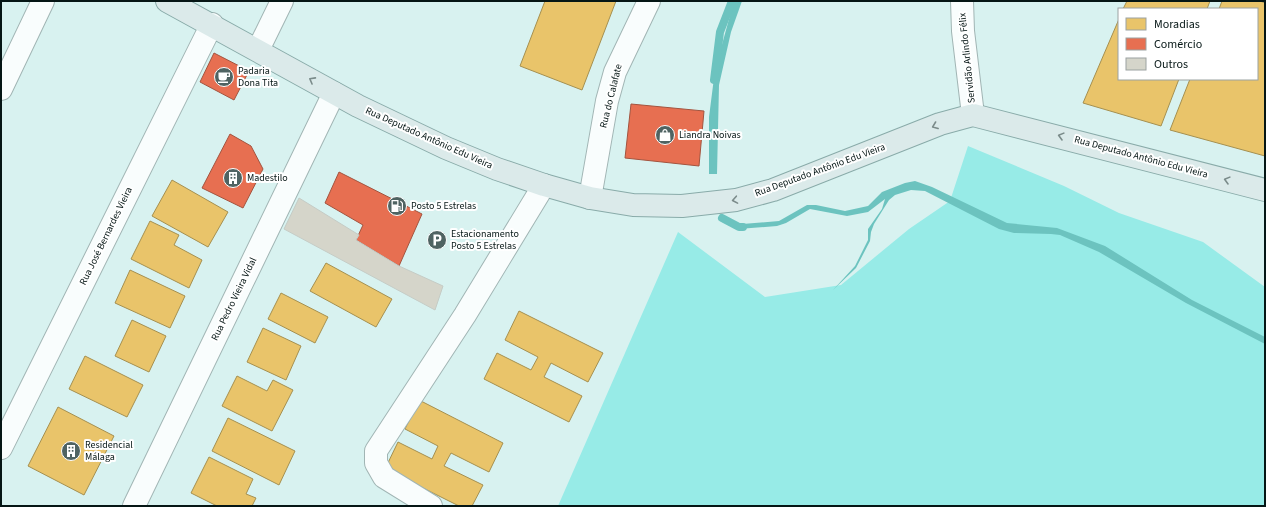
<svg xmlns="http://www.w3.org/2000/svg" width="1266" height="507" font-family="'Source Sans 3',sans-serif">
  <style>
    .green { fill: #97ebe7 }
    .water { fill: #6cc3bf }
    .homes { fill: #e9c46a; stroke: #a59050 }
    .shops { fill: #e76f51; stroke: #a3543f }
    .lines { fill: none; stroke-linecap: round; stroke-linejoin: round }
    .stream { stroke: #6cc3bf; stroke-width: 8 }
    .building { fill: #d5d5ca; stroke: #c5ccc6 }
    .minor-casing { stroke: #a1b5b4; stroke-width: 24 }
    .major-casing { stroke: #89aba9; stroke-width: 24 }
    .minor { stroke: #f9fdfd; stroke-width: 22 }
    .major { stroke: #dbeaea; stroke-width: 22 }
    .oneway { stroke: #7b8b8a }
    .labels { text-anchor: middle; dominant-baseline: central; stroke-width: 4; stroke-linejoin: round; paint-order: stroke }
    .street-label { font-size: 10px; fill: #051615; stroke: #fff }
    .poi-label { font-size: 10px; fill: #051615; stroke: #fff; text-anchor: start }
  </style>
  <rect width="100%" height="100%" fill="#d8f2f0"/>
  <path class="green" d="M 968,146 L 1064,186 L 1119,213 L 1203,242 L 1265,287 L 1265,506 L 558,506 L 678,232 L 765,297 L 841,285 L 909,229 L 950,201 Z"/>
  <path class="water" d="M 734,1 L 742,1 L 731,32 L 719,85 L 717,174 L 709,174 L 709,117 L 715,70 Z
    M 915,181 L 932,187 L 1007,223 L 1057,228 L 1105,246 L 1192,300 L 1265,337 L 1265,344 L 1186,303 L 1099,252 L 1060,235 L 1051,234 L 1014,233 L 999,229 L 925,191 L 911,190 L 895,195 L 889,200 L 874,224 L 871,232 L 870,241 L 856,268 L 833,290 L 855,266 L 868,240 L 868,229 L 882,209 L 885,199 L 868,212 L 847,216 L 810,209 L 786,223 L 777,226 L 738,229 L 730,225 L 779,221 L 807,205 L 816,205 L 845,211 L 868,206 L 882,192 L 905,183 Z"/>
  <path class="homes" d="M 545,1 L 616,1 L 582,90 L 520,66 Z
    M 1127,1 L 1210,1 L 1207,9 L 1123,9 Z
    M 1222,1 L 1260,1 L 1265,3 L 1265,156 L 1170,130 L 1190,79 L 1257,79 L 1257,9 L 1219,9 Z
    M 1119,19 L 1119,79 L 1179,79 L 1161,126 L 1083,103 Z
    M 172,180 L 228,212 L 208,247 L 152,216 Z
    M 150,221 L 179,235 L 174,245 L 202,260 L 189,288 L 131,259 Z
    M 326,263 L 392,299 L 376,327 L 310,291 Z
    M 130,270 L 185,296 L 170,328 L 115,303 Z
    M 281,293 L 328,317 L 315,343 L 268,319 Z
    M 519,311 L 603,353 L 588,382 L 551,363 L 544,377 L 582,396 L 569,422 L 484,379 L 497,353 L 531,370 L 538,357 L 505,340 Z
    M 132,320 L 166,336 L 149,372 L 115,356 Z
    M 263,328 L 301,346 L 286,380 L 247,362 Z
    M 85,356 L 143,385 L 127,417 L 69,389 Z
    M 237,376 L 267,391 L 273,380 L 293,390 L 272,431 L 222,406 Z
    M 419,400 L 503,443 L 489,472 L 451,453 L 444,466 L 483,485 L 472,506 L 459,506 L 385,469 L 398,442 L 432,459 L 438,446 L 405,429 Z
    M 58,407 L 114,436 L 84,495 L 28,466 Z
    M 228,418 L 295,451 L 279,485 L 212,451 Z
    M 209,457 L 253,479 L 246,494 L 256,498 L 252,506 L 217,506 L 191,493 Z"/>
  <path class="shops" d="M 214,53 L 249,71 L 234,100 L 200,82 Z
    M 631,104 L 704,111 L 699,166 L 625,158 Z
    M 230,134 L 251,146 L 263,169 L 243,208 L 202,188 Z
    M 339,172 L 422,214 L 399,266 L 356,240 L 363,225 L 325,203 Z"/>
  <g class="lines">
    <path class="stream" d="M 714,80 L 720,32 L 732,1
      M 722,218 L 739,227 L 743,227"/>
  </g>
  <path class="building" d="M 299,198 L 359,235 L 356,240 L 399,266 L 443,286 L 435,310 L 284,229 Z"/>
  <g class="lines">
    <defs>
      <path id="minor" d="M 962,1 L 963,31 L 973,115
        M 258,50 L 282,1
        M 1,89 L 43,1
        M 590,198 L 607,101 L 615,72 L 649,1
        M 1,448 L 212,24
        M 134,506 L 334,93
        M 431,506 L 384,477 L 376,463 L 376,451 L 465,315 L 544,185"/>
      <path id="major" d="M 167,1 L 358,106 L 446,148 L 497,169 L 544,185 L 590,198 L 633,205 L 682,206 L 736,200 L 773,190 L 940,124 L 973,115 L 1265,190"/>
    </defs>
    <use href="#minor" class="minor-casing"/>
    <use href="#major" class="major-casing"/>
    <use href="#minor" class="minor"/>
    <use href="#major" class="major"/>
  </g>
  <defs><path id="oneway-chevron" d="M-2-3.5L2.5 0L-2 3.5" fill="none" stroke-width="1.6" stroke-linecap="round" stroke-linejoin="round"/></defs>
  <g class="oneway">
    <use href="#oneway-chevron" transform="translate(312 80) rotate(-151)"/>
    <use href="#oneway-chevron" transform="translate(935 126) rotate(159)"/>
    <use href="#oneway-chevron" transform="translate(1061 136) rotate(-165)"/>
    <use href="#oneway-chevron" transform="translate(1227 180) rotate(-165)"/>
    <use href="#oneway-chevron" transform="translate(735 200) rotate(170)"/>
  </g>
  <defs>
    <symbol id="cafe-disc" viewBox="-11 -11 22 22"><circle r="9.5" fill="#4f6362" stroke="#fff"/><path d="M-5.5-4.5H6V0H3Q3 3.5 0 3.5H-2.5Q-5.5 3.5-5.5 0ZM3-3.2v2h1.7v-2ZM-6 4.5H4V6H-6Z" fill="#fff"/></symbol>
    <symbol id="shop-disc" viewBox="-11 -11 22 22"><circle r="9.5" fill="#4f6362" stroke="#fff"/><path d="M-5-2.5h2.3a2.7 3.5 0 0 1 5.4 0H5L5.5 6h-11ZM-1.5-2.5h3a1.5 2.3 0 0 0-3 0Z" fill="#fff"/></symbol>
    <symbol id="building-disc" viewBox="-11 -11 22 22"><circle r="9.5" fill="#4f6362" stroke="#fff"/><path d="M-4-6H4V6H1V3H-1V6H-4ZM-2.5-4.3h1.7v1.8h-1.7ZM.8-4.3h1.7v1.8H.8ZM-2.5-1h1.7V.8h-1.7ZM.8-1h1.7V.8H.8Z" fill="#fff"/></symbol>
    <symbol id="fuel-disc" viewBox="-11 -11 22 22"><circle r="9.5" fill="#4f6362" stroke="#fff"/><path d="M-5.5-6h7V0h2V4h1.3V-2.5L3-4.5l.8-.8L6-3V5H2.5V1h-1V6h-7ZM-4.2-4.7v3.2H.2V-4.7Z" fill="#fff"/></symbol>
    <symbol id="parking-disc" viewBox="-11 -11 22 22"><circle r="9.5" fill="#4f6362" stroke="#fff"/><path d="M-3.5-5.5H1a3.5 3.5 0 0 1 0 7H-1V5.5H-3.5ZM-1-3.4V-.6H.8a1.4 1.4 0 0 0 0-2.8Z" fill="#fff"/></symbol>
  </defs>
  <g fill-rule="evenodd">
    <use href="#cafe-disc" x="213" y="66" width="22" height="22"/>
    <use href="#shop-disc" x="654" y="124" width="22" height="22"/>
    <use href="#building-disc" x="222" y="167" width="22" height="22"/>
    <use href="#fuel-disc" x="386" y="195" width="22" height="22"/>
    <use href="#parking-disc" x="426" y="229" width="22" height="22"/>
    <use href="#building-disc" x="60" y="440" width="22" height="22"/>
  </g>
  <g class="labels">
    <g class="street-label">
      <text transform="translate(967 58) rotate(-96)">Servidão Arlindo Félix</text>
      <text transform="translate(611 96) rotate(-76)">Rua do Calafate</text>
      <text transform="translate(429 138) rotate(24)">Rua Deputado Antônio Edu Vieira</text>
      <text transform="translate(1141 157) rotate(15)">Rua Deputado Antônio Edu Vieira</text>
      <text transform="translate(820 170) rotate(-20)">Rua Deputado Antônio Edu Vieira</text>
      <text transform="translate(106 236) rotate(-64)">Rua José Bernardes Vieira</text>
      <text transform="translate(234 299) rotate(-64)">Rua Pedro Vieira Vidal</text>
    </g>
    <g class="poi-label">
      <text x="238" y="71">Padaria<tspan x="238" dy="12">Dona Tita</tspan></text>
      <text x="679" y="135">Liandra Noivas</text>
      <text x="247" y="178">Madestilo</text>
      <text x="411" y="206">Posto 5 Estrelas</text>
      <text x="451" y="234">Estacionamento<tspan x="451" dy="12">Posto 5 Estrelas</tspan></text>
      <text x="85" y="445">Residencial<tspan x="85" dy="12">Málaga</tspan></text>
    </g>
  </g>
  <rect width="1266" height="507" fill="none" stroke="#051615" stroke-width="4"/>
  <rect x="1118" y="8" width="140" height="72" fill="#ffffff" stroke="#9ba2a1"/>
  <rect x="1126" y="18" width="20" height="12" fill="#e9c46a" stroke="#9ba2a1"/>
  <text x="1154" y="28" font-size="12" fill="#051615">Moradias</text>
  <rect x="1126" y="38" width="20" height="12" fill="#e76f51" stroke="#9ba2a1"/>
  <text x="1154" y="48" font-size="12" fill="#051615">Comércio</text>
  <rect x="1126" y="58" width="20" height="12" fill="#d5d5ca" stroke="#9ba2a1"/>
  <text x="1154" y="68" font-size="12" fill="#051615">Outros</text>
</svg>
